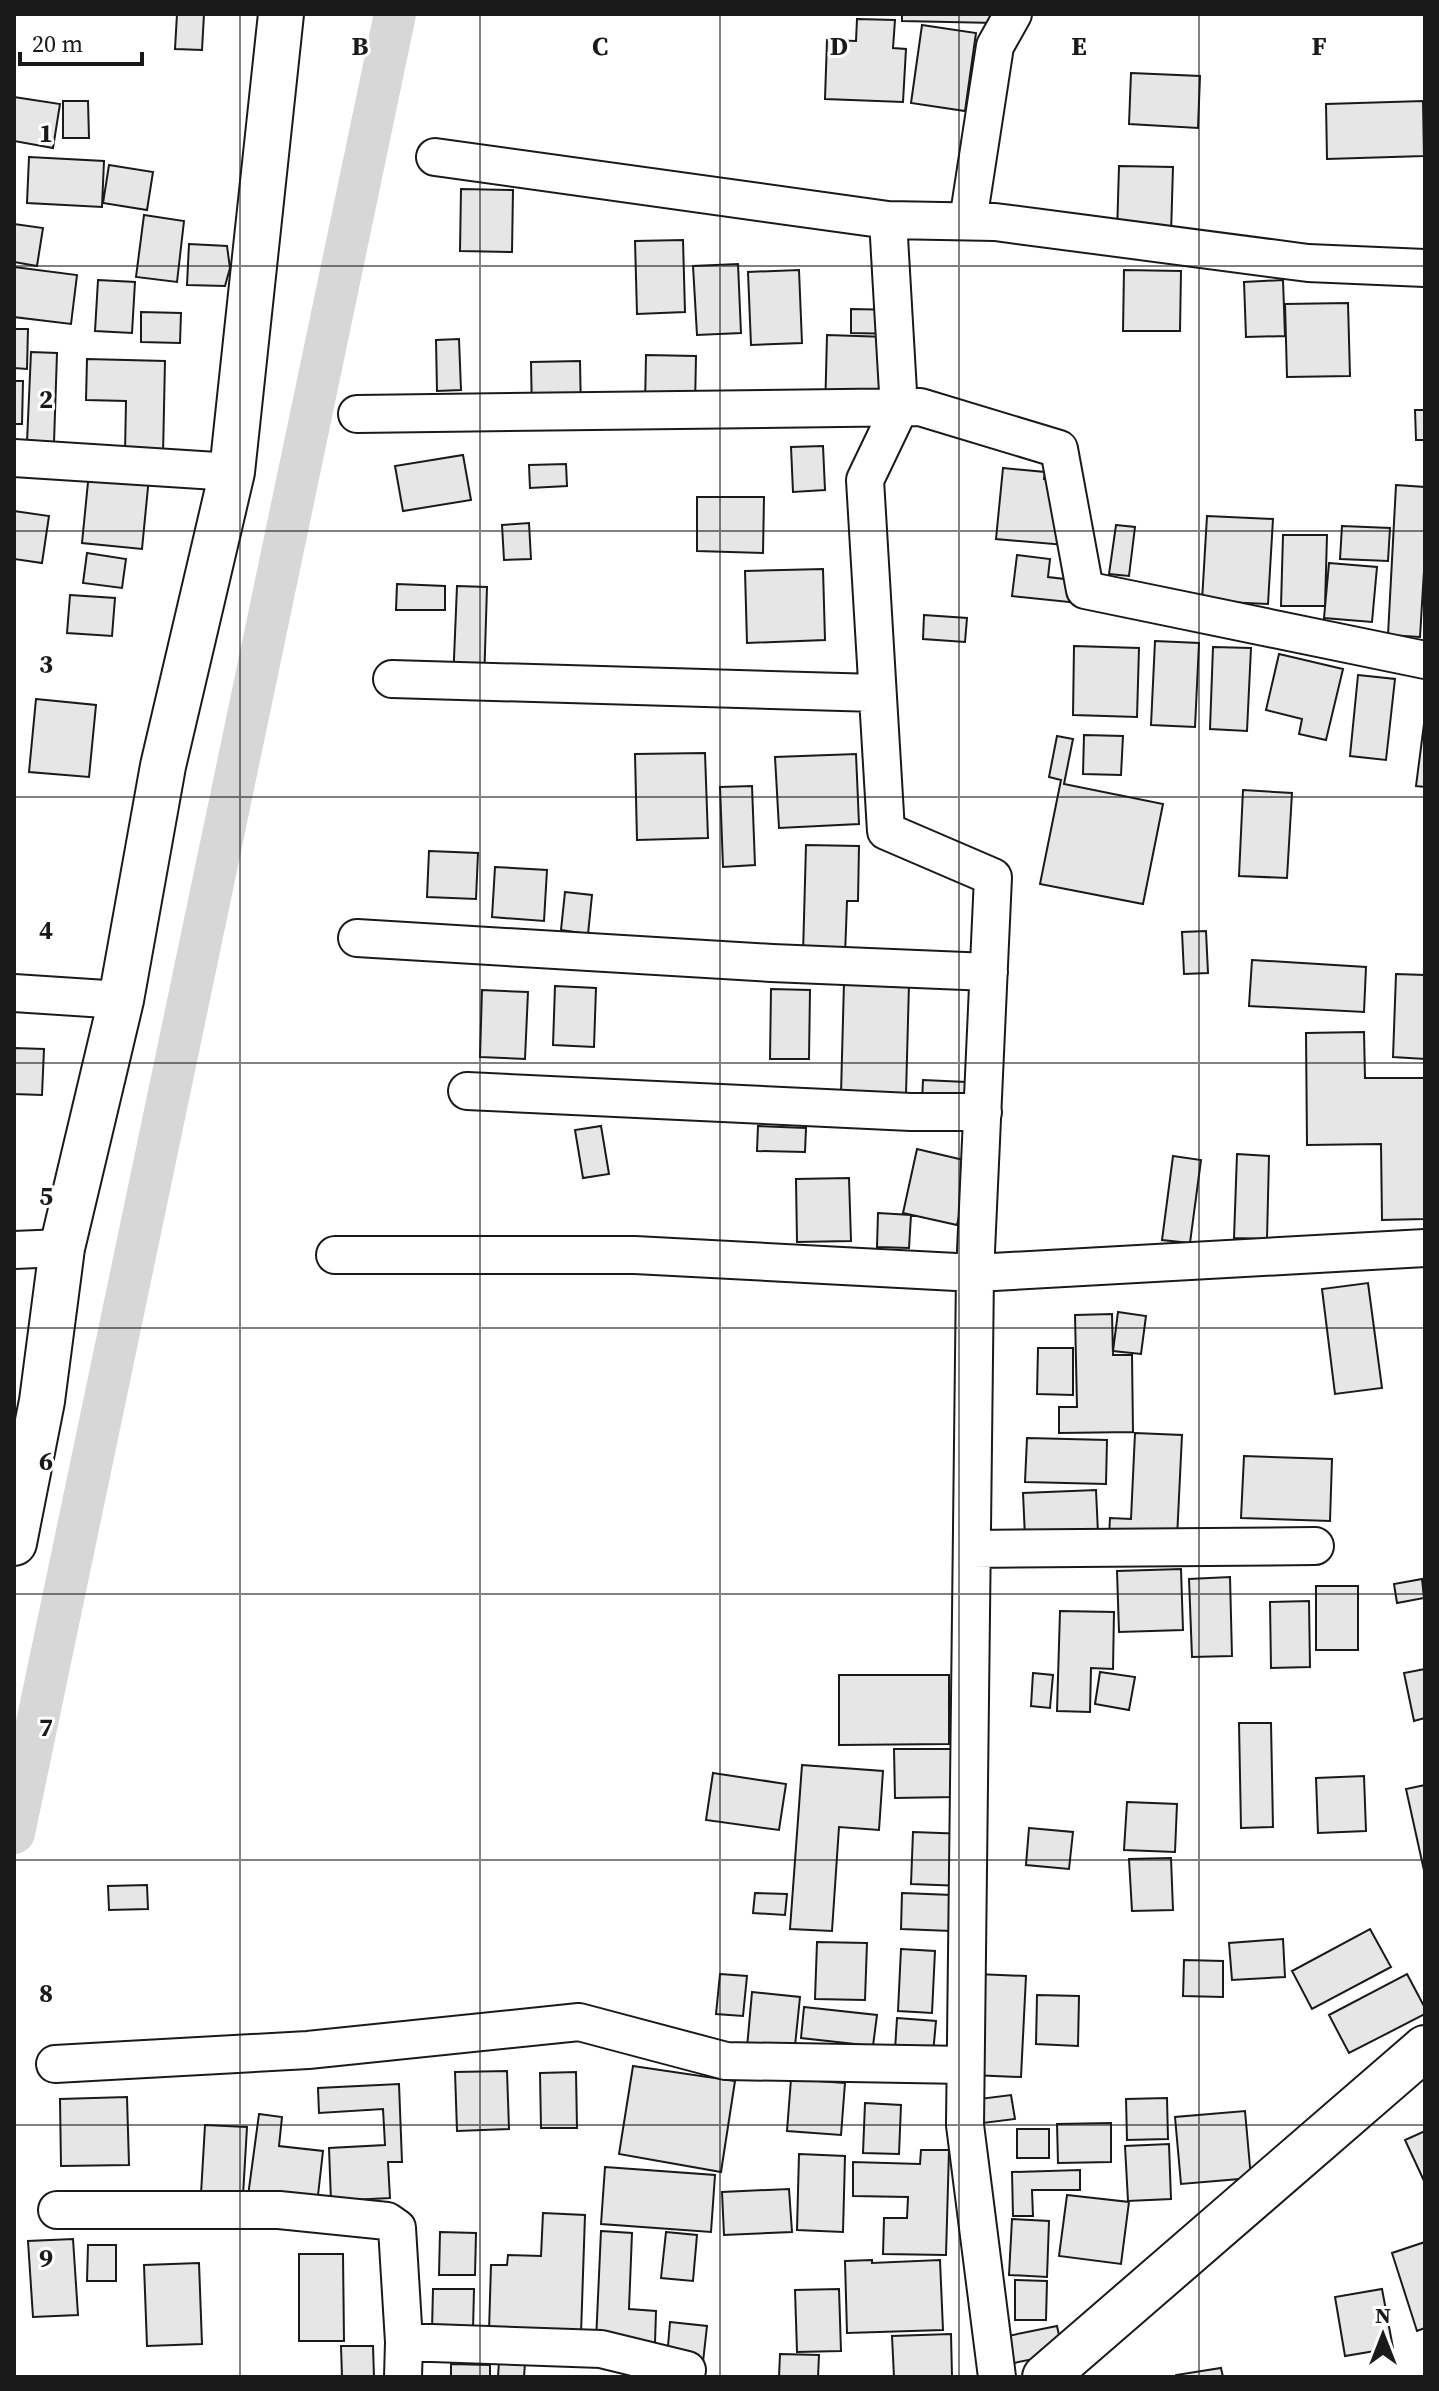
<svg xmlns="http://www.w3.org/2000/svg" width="1439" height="2391" font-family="'Source Serif 4',serif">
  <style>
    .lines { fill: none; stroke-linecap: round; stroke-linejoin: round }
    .canal { stroke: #d7d7d7; stroke-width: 42 }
    .building { fill: #e6e6e6; stroke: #1a1a1a; stroke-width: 2 }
    .street-casing { stroke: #1a1a1a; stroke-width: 40 }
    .secondary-casing { stroke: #1a1a1a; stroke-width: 48 }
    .primary-casing { stroke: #1a1a1a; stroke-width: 48 }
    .street { stroke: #fff; stroke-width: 36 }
    .secondary { stroke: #fff; stroke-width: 44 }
    .primary { stroke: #fff; stroke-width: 44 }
    .grid { fill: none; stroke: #1a1a1a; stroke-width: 2; stroke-opacity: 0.55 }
    .grid-label { font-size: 26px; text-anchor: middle; font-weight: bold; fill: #1a1a1a; stroke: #fff; stroke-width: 6; stroke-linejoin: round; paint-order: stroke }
  </style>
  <rect width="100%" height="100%" fill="#fff"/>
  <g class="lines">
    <path class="canal" d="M 14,1833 L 395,14"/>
  </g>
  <path class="building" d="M 177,14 L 204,14 L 202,50 L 175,49 Z
    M 902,14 L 995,14 L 995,23 L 902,21 Z
    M 857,19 L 895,20 L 893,48 L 906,49 L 903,102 L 825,99 L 827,40 L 856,41 Z
    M 922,25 L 976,33 L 965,111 L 911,103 Z
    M 1131,73 L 1200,76 L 1198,128 L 1129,124 Z
    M 14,97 L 60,104 L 53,148 L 14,141 Z
    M 63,101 L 88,101 L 89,138 L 63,138 Z
    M 1423,101 L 1424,156 L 1327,159 L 1326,104 Z
    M 29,157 L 104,161 L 102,207 L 27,203 Z
    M 109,165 L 153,172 L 147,210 L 103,203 Z
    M 1119,166 L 1173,167 L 1171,234 L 1117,234 Z
    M 461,189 L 513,190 L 512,252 L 460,251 Z
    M 144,215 L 184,221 L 177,282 L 136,277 Z
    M 14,224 L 43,228 L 37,266 L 14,262 Z
    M 683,240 L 685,312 L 637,314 L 635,241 Z
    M 189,244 L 227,246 L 230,268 L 225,286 L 187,285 Z
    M 738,264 L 741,333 L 697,335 L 693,266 Z
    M 14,267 L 77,275 L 71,324 L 14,317 Z
    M 799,270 L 802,343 L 751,345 L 748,272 Z
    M 1124,270 L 1181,271 L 1180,331 L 1123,331 Z
    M 98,280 L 135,282 L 132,333 L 95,331 Z
    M 1283,280 L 1285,336 L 1246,337 L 1244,282 Z
    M 1348,303 L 1350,376 L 1287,377 L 1285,304 Z
    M 851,309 L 899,310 L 899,334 L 851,333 Z
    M 141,312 L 181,313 L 180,343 L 141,342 Z
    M 14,329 L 28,329 L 27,369 L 14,368 Z
    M 827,335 L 888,337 L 886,416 L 825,414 Z
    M 459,339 L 461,390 L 437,391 L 436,340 Z
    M 31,352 L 57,353 L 54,443 L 27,442 Z
    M 646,355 L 696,356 L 695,406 L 645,405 Z
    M 87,359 L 165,361 L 163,455 L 125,454 L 126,401 L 86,400 Z
    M 580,361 L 581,414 L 532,416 L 531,362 Z
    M 14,381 L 23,381 L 22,424 L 14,424 Z
    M 1415,410 L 1425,410 L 1425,440 L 1416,440 Z
    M 823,446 L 825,490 L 793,492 L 791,447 Z
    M 463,455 L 471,500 L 403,511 L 395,466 Z
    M 566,464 L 567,486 L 530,488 L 529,465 Z
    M 1003,468 L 1045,472 L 1044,479 L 1083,482 L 1077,546 L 996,539 Z
    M 89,472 L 149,477 L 142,549 L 82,543 Z
    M 1396,485 L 1425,487 L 1425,554 L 1420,637 L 1388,635 Z
    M 697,497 L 764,497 L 763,553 L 697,551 Z
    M 14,511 L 49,516 L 42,563 L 14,559 Z
    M 1207,516 L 1273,519 L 1268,604 L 1202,601 Z
    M 529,523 L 531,559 L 504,560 L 502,525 Z
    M 1116,525 L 1135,527 L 1129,576 L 1109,574 Z
    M 1342,526 L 1390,528 L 1388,561 L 1340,559 Z
    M 1283,535 L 1327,535 L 1325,606 L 1281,606 Z
    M 87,553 L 126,559 L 122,588 L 83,583 Z
    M 1017,555 L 1050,559 L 1048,577 L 1091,582 L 1088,604 L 1012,596 Z
    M 1329,563 L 1377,567 L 1372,622 L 1324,618 Z
    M 823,569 L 825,640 L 747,643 L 745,571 Z
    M 397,584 L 445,586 L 445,610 L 396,610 Z
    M 457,586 L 487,587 L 484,684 L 453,683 Z
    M 70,595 L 115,598 L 112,636 L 67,633 Z
    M 924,615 L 967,618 L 965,642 L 923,639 Z
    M 1155,641 L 1199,643 L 1195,727 L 1151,725 Z
    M 1074,646 L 1139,648 L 1137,717 L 1073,715 Z
    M 1213,647 L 1251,648 L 1247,731 L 1210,729 Z
    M 1279,654 L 1343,669 L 1326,740 L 1299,734 L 1302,719 L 1266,710 Z
    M 1358,675 L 1395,679 L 1386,760 L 1350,756 Z
    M 36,699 L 96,705 L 89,777 L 29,772 Z
    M 1425,716 L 1425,787 L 1416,786 Z
    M 1084,735 L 1123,736 L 1121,775 L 1083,774 Z
    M 1057,736 L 1073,739 L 1064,784 L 1163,804 L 1143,904 L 1040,884 L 1061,780 L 1049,777 Z
    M 705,753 L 708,838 L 637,840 L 635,754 Z
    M 856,754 L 859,824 L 779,828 L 775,757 Z
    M 752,786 L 755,865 L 723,867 L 720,787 Z
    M 1243,790 L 1292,793 L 1287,878 L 1239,876 Z
    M 806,845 L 859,846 L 858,901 L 847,901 L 845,956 L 803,954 Z
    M 429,851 L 478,853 L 476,899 L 427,897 Z
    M 495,867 L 547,870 L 544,921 L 492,917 Z
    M 565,892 L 592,895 L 588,934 L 561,930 Z
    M 1206,931 L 1208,973 L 1184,974 L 1182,932 Z
    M 1252,960 L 1366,967 L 1364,1012 L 1249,1006 Z
    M 1396,974 L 1425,975 L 1425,1059 L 1393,1057 Z
    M 844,982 L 909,984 L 906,1095 L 841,1094 Z
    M 555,986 L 596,988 L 594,1047 L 553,1045 Z
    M 771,989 L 810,990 L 809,1059 L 770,1059 Z
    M 482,990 L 528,992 L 525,1059 L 480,1057 Z
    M 1364,1032 L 1365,1078 L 1425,1078 L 1425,1219 L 1382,1220 L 1381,1144 L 1307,1145 L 1306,1033 Z
    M 14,1048 L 44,1049 L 42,1095 L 14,1094 Z
    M 923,1080 L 966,1082 L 964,1126 L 921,1124 Z
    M 601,1126 L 609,1174 L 583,1178 L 575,1130 Z
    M 758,1126 L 806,1128 L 805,1152 L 757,1151 Z
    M 917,1149 L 972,1162 L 957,1225 L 903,1213 Z
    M 1237,1154 L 1269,1156 L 1267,1239 L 1234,1238 Z
    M 1173,1156 L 1201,1160 L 1190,1243 L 1162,1240 Z
    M 849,1178 L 851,1241 L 797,1242 L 796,1179 Z
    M 878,1213 L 911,1215 L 909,1248 L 877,1247 Z
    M 1368,1283 L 1382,1388 L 1335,1394 L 1322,1289 Z
    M 1118,1312 L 1146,1316 L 1141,1354 L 1113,1351 Z
    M 1112,1314 L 1113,1355 L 1132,1355 L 1133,1432 L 1059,1433 L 1059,1407 L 1077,1407 L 1075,1315 Z
    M 1038,1348 L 1073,1348 L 1073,1395 L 1037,1394 Z
    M 1135,1433 L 1182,1435 L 1176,1559 L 1108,1555 L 1110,1518 L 1131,1519 Z
    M 1027,1438 L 1107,1440 L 1106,1484 L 1025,1482 Z
    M 1244,1456 L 1332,1459 L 1330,1521 L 1241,1518 Z
    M 1096,1490 L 1098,1533 L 1025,1537 L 1023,1493 Z
    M 1181,1569 L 1183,1630 L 1119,1632 L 1117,1571 Z
    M 1230,1577 L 1232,1656 L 1192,1657 L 1189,1579 Z
    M 1422,1579 L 1424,1598 L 1397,1603 L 1394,1584 Z
    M 1316,1586 L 1358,1586 L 1358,1650 L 1316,1650 Z
    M 1309,1601 L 1310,1667 L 1271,1668 L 1270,1602 Z
    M 1060,1611 L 1114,1612 L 1113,1669 L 1091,1668 L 1090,1712 L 1057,1711 Z
    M 1425,1669 L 1425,1718 L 1414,1721 L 1404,1673 Z
    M 1100,1672 L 1135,1677 L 1129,1710 L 1095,1704 Z
    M 1033,1673 L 1053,1675 L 1050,1708 L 1031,1706 Z
    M 839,1675 L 949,1675 L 949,1744 L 839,1745 Z
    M 1239,1723 L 1271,1723 L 1273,1827 L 1241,1828 Z
    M 894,1749 L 956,1749 L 956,1797 L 895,1798 Z
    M 802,1765 L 883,1771 L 879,1830 L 839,1827 L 832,1931 L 790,1929 Z
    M 713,1773 L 786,1784 L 779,1830 L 706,1820 Z
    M 1364,1776 L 1366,1831 L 1318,1833 L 1316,1778 Z
    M 1425,1785 L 1425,1875 L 1406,1789 Z
    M 1127,1802 L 1177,1804 L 1175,1852 L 1124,1850 Z
    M 1029,1828 L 1073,1832 L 1069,1869 L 1026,1865 Z
    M 913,1832 L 966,1834 L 963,1886 L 911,1884 Z
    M 1171,1858 L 1173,1910 L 1132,1911 L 1129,1859 Z
    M 147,1885 L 148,1909 L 109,1910 L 108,1886 Z
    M 755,1893 L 787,1894 L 785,1915 L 753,1913 Z
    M 902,1893 L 952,1895 L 951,1931 L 901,1929 Z
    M 1370,1929 L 1391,1967 L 1312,2009 L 1292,1971 Z
    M 1283,1939 L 1285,1977 L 1232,1980 L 1229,1943 Z
    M 817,1942 L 867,1943 L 865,2000 L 815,1999 Z
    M 901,1949 L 935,1951 L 932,2013 L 898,2011 Z
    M 1184,1960 L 1223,1961 L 1223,1997 L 1183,1996 Z
    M 720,1974 L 747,1976 L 743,2016 L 716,2014 Z
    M 976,1974 L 1026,1976 L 1021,2077 L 971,2075 Z
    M 1407,1974 L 1425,2008 L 1425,2014 L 1349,2053 L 1329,2015 Z
    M 752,1992 L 800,1997 L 795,2046 L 747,2048 Z
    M 1037,1995 L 1079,1996 L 1078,2046 L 1036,2044 Z
    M 804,2007 L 877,2015 L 873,2046 L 801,2038 Z
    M 897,2018 L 936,2021 L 933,2054 L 895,2050 Z
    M 633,2066 L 735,2081 L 721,2172 L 619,2154 Z
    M 507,2071 L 509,2129 L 457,2131 L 455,2072 Z
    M 576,2072 L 577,2128 L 541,2128 L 540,2073 Z
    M 791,2079 L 845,2083 L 841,2135 L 787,2131 Z
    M 399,2084 L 402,2162 L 388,2162 L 390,2198 L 331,2201 L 329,2148 L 385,2145 L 383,2109 L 319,2113 L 318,2088 Z
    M 1011,2095 L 1015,2119 L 975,2124 L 971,2100 Z
    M 127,2097 L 129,2165 L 61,2166 L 60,2099 Z
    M 1167,2098 L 1168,2139 L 1127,2140 L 1126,2099 Z
    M 865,2103 L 901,2105 L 899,2154 L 863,2153 Z
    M 1245,2111 L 1251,2178 L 1181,2184 L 1175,2117 Z
    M 259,2114 L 282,2117 L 279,2146 L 323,2151 L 317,2204 L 248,2196 Z
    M 1111,2123 L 1111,2162 L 1058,2163 L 1057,2124 Z
    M 205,2125 L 247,2127 L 243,2196 L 201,2194 Z
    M 1017,2129 L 1049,2129 L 1049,2158 L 1017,2158 Z
    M 1425,2131 L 1425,2183 L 1405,2140 Z
    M 1169,2144 L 1171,2199 L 1128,2201 L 1125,2146 Z
    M 921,2150 L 949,2150 L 946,2255 L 883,2254 L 884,2218 L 907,2218 L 908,2197 L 853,2196 L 853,2162 L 920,2164 Z
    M 799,2154 L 845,2156 L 843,2232 L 797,2230 Z
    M 605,2167 L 715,2175 L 711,2232 L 601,2224 Z
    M 1080,2170 L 1080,2190 L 1032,2190 L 1033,2216 L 1013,2216 L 1012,2172 Z
    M 789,2189 L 792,2232 L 724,2235 L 722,2192 Z
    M 1067,2195 L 1129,2202 L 1121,2264 L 1059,2256 Z
    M 543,2213 L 585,2215 L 581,2334 L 489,2331 L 491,2265 L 507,2265 L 508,2255 L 541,2256 Z
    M 1012,2219 L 1049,2221 L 1047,2277 L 1009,2275 Z
    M 601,2231 L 632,2233 L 629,2309 L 656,2311 L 655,2344 L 596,2341 Z
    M 440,2232 L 476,2233 L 475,2275 L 439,2275 Z
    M 666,2232 L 697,2235 L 693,2281 L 661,2278 Z
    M 73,2239 L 78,2315 L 33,2317 L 28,2241 Z
    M 1425,2242 L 1425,2328 L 1417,2331 L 1392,2253 Z
    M 88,2245 L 116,2245 L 116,2281 L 87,2281 Z
    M 299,2254 L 343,2254 L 344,2341 L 299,2341 Z
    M 872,2260 L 872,2263 L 940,2260 L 943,2330 L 847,2333 L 845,2261 Z
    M 199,2263 L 202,2344 L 147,2346 L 144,2265 Z
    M 1015,2280 L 1047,2281 L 1046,2320 L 1015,2320 Z
    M 433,2289 L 474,2289 L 473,2330 L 432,2330 Z
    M 839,2289 L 841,2351 L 797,2352 L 795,2290 Z
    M 1382,2289 L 1393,2348 L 1345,2356 L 1335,2297 Z
    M 670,2322 L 707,2326 L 703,2362 L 667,2358 Z
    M 1057,2326 L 1063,2353 L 1009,2364 L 1003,2337 Z
    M 951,2334 L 952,2377 L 894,2377 L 892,2336 Z
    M 341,2346 L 373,2346 L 374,2377 L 342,2377 Z
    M 780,2354 L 819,2355 L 818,2377 L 779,2377 Z
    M 499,2361 L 525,2363 L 524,2377 L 498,2377 Z
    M 451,2364 L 490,2365 L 490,2377 L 451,2377 Z
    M 1221,2368 L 1223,2377 L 1176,2377 L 1176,2375 Z"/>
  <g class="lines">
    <defs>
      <path id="street" d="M 435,157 L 888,220
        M 968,221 L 995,46 L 1013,14
        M 1425,268 L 1308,263 L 995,222 L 888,220 L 899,409 L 865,480 L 886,831 L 993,877 L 975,1273 L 1425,1248
        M 357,414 L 920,407 L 1059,449 L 1085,590 L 1425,660
        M 14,458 L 232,472
        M 392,679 L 877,693
        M 357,938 L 772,963 L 989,972
        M 14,993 L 121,1000
        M 467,1091 L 911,1112 L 983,1112
        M 14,1250 L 62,1248
        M 335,1255 L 635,1255 L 975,1273 L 965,2125 L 997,2377
        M 972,1549 L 1315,1546
        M 55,2064 L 308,2050 L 579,2022 L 726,2061 L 965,2065
        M 57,2210 L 279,2210 L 387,2221 L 397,2228 L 404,2342 L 403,2377
        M 404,2342 L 601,2349 L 687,2370"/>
      <path id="secondary" d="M 14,1543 L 42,1401 L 62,1248 L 121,1000 L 163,766 L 232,472 L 281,14"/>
      <path id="primary" d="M 1045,2377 L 1425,2048"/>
    </defs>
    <use href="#street" class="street-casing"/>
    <use href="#secondary" class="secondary-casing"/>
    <use href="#primary" class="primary-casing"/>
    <use href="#street" class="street"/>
    <use href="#secondary" class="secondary"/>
    <use href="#primary" class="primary"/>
  </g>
  <path class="grid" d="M 240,14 L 240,2377M 480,14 L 480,2377M 720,14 L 720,2377M 959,14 L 959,2377M 1199,14 L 1199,2377M 14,266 L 1425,266M 14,531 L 1425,531M 14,797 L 1425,797M 14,1063 L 1425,1063M 14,1328 L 1425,1328M 14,1594 L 1425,1594M 14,1860 L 1425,1860M 14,2125 L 1425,2125"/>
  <g class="grid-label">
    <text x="360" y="55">B</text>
    <text x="600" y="55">C</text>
    <text x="839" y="55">D</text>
    <text x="1079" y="55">E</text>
    <text x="1319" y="55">F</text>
    <text x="46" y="142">1</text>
    <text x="46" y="408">2</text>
    <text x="46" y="673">3</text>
    <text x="46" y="939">4</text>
    <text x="46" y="1205">5</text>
    <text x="46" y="1470">6</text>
    <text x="46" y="1736">7</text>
    <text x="46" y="2002">8</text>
    <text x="46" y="2267">9</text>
  </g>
  <rect width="1439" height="2391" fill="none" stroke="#1a1a1a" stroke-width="32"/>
  <g transform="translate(1383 2335)" stroke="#ffffff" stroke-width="6" paint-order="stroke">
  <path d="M0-6L14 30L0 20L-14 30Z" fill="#1a1a1a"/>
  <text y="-12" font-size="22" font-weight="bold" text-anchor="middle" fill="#1a1a1a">N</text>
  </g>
  <path d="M20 52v12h122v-12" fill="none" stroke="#1a1a1a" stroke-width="4"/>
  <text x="32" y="52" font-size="24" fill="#1a1a1a" stroke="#ffffff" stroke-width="6" paint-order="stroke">20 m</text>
</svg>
